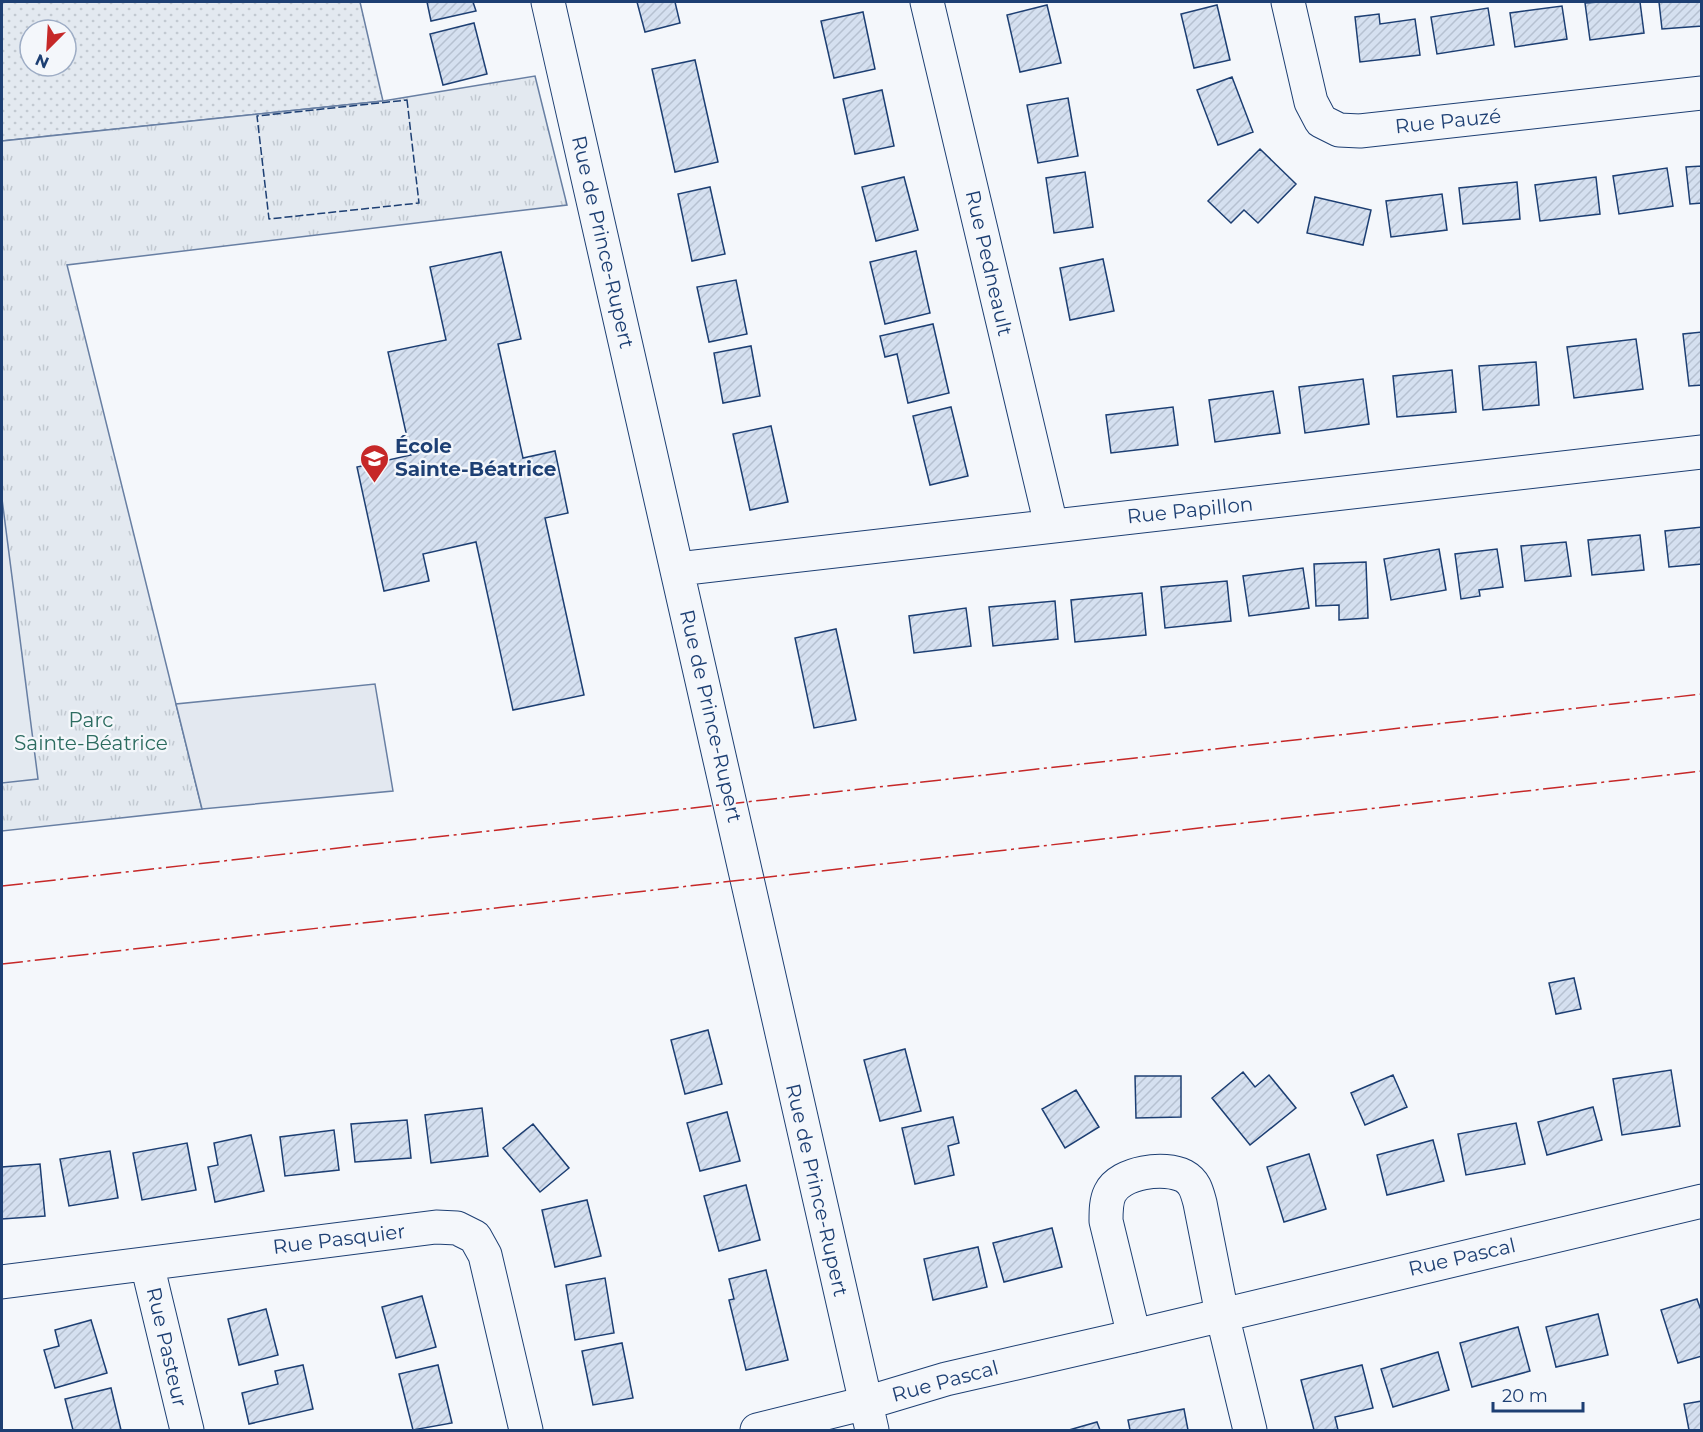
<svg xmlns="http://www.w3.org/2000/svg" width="1703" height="1432" font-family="Montserrat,sans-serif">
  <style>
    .grass { fill: url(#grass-dots); stroke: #687fa3; stroke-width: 1.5; fill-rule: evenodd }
    .park { fill: url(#park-tufts); stroke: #687fa3; stroke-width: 1.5 }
    .pitch { fill: #e3e9f0; stroke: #687fa3; stroke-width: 1.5 }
    .parking { fill: #e3e8f0; stroke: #687fa3; stroke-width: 1.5 }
    .building { fill: url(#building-hatch); stroke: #1d3f73; stroke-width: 1.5 }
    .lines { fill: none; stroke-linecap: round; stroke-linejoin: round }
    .minor-casing { stroke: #1d3f73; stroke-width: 35 }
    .minor { stroke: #f4f7fb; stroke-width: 33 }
    .fence { stroke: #1d3f73; stroke-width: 1.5; stroke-dasharray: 8 3; stroke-linecap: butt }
    .power { stroke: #c62828; stroke-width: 1.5; stroke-dasharray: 21 4.5 3 4.5; stroke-linecap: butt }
    .labels { text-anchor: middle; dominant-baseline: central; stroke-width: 4.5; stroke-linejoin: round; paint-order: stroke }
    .street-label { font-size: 20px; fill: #1d3f73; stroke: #f4f7fb }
    .poi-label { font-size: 20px; font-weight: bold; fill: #1d3f73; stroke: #f4f7fb; text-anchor: start }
    .park-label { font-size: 20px; fill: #2c6c60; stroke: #f4f7fb }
  </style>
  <defs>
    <pattern id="grass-dots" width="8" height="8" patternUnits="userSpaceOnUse" patternTransform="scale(1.5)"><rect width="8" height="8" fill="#e3e9f0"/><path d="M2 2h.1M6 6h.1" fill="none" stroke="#c2c9d1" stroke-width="1.8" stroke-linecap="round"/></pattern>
    <pattern id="park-tufts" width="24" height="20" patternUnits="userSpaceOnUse" patternTransform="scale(1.5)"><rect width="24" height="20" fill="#e3e9f0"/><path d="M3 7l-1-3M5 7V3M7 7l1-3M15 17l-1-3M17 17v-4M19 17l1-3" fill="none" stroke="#c2c9d1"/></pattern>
    <pattern id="building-hatch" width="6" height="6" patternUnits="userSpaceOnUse" patternTransform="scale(1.5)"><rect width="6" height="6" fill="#d5e0f0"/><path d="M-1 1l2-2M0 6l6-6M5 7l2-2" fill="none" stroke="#b6c1d1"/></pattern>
  </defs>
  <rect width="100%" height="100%" fill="#f4f7fb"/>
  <path class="grass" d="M 2,2 L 360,2 L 383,101 L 2,141 ZM 30,30 L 66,30 L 66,66 L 30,66 Z"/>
  <path class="park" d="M 535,76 L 567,205 L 67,265 L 202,809 L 2,831 L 2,141 L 383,101 Z"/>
  <path class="pitch" d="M 2,499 L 38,779 L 2,783 Z"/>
  <path class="parking" d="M 375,684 L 393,791 L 202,809 L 176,704 Z"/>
  <path class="building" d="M 427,2 L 473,2 L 476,11 L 431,21 Z
    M 637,2 L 675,2 L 680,23 L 645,32 Z
    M 1599,2 L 1640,2 L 1644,33 L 1590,40 L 1585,3 Z
    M 1659,2 L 1702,2 L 1702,26 L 1662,29 Z
    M 1047,5 L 1061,63 L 1020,72 L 1007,15 Z
    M 1217,5 L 1230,60 L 1194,68 L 1181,14 Z
    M 1562,6 L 1567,39 L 1515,47 L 1510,13 Z
    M 1488,8 L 1494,45 L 1437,54 L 1431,17 Z
    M 863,12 L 875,69 L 834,78 L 821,21 Z
    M 1379,14 L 1380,24 L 1415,19 L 1420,55 L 1360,62 L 1355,17 Z
    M 474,23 L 487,74 L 443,85 L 430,34 Z
    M 695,60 L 718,162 L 675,172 L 652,69 Z
    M 1232,77 L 1253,132 L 1218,145 L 1197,90 Z
    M 882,90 L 894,146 L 855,154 L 843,99 Z
    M 1068,98 L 1078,156 L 1038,163 L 1027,105 Z
    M 1260,149 L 1296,184 L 1258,223 L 1244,210 L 1231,223 L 1208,201 Z
    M 1702,166 L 1702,203 L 1690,204 L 1686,167 Z
    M 1667,168 L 1673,206 L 1619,214 L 1613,176 Z
    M 1085,172 L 1093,227 L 1054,233 L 1046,178 Z
    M 904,177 L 918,230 L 876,241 L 862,187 Z
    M 1596,177 L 1600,214 L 1540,221 L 1535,185 Z
    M 1517,182 L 1520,219 L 1463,224 L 1459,188 Z
    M 710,187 L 725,254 L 692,261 L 678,194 Z
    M 1442,194 L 1447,230 L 1391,237 L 1386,201 Z
    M 1315,197 L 1371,210 L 1363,245 L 1307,233 Z
    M 916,251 L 930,313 L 885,324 L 870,262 Z
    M 501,252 L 521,339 L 498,344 L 523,458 L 555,451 L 568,513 L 545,518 L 584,695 L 513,710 L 476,542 L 423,554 L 429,581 L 384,591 L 357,467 L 411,455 L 388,352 L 446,340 L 430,267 Z
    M 1103,259 L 1114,311 L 1070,320 L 1060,268 Z
    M 736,280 L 747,334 L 709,342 L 697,287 Z
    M 933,324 L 949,393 L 908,403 L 897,354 L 885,357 L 880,336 Z
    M 1702,332 L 1702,385 L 1689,386 L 1683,334 Z
    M 1636,339 L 1643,389 L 1574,398 L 1567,347 Z
    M 751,346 L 760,396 L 723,403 L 714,353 Z
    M 1536,362 L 1539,405 L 1483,410 L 1479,366 Z
    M 1452,370 L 1456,412 L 1397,417 L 1393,376 Z
    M 1363,379 L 1369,424 L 1305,433 L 1299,387 Z
    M 1273,391 L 1280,433 L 1215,442 L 1209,400 Z
    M 951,407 L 968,476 L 930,485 L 913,416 Z
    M 1173,407 L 1178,445 L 1111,453 L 1106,415 Z
    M 771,426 L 788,502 L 750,510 L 733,434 Z
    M 1702,527 L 1702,564 L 1669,567 L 1665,531 Z
    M 1640,535 L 1644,570 L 1592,575 L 1588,540 Z
    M 1566,542 L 1571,576 L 1525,581 L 1521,546 Z
    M 1439,549 L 1446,590 L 1391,600 L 1384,559 Z
    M 1497,549 L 1503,587 L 1479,590 L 1480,596 L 1461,599 L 1455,554 Z
    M 1366,562 L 1368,618 L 1339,620 L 1339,605 L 1316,606 L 1314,564 Z
    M 1303,568 L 1309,608 L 1249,616 L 1243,576 Z
    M 1227,581 L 1231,621 L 1165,628 L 1161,587 Z
    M 1142,593 L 1146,635 L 1075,642 L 1071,600 Z
    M 1055,601 L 1058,639 L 993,646 L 989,607 Z
    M 966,608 L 971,646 L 914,653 L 909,616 Z
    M 836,629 L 856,720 L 814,728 L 795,638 Z
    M 1574,978 L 1581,1009 L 1556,1014 L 1549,983 Z
    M 708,1030 L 722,1084 L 685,1094 L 671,1040 Z
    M 905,1049 L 921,1111 L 880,1121 L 864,1060 Z
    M 1671,1070 L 1680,1126 L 1622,1135 L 1613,1079 Z
    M 1243,1072 L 1255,1087 L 1269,1075 L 1296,1108 L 1250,1145 L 1212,1098 Z
    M 1393,1075 L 1407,1107 L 1365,1125 L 1351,1093 Z
    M 1135,1076 L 1181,1076 L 1181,1117 L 1136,1118 Z
    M 1076,1090 L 1099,1127 L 1065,1148 L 1042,1109 Z
    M 1593,1107 L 1602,1140 L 1547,1155 L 1538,1122 Z
    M 482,1108 L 488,1156 L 431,1163 L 425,1115 Z
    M 727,1112 L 740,1161 L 700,1171 L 687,1123 Z
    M 953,1117 L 959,1143 L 948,1146 L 954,1175 L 915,1184 L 902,1128 Z
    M 407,1120 L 411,1158 L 355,1162 L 351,1124 Z
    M 1516,1123 L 1525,1164 L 1466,1175 L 1458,1134 Z
    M 533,1124 L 569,1168 L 540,1192 L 503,1148 Z
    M 334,1130 L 339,1170 L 285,1176 L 280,1137 Z
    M 251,1135 L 264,1191 L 215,1202 L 208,1167 L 218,1165 L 214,1143 Z
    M 1433,1140 L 1444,1181 L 1387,1195 L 1377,1155 Z
    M 187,1143 L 196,1190 L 142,1200 L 133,1153 Z
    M 110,1151 L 118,1198 L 69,1206 L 60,1159 Z
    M 1309,1154 L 1326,1209 L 1284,1222 L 1267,1167 Z
    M 40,1164 L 45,1216 L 2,1219 L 2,1167 Z
    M 746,1185 L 760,1240 L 719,1251 L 704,1196 Z
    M 587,1200 L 601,1256 L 555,1267 L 542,1210 Z
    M 1052,1228 L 1062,1267 L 1004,1282 L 993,1243 Z
    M 978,1247 L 987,1287 L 933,1300 L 924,1259 Z
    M 766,1270 L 788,1360 L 746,1370 L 729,1300 L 734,1299 L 729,1279 Z
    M 605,1278 L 614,1333 L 575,1340 L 566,1285 Z
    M 422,1296 L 436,1347 L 396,1358 L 382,1307 Z
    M 1697,1299 L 1702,1313 L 1702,1356 L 1678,1363 L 1661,1310 Z
    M 266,1309 L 278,1355 L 239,1365 L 228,1319 Z
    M 1598,1314 L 1608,1355 L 1556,1367 L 1546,1327 Z
    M 91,1320 L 107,1373 L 55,1388 L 44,1350 L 59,1346 L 55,1330 Z
    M 1518,1327 L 1530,1371 L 1472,1387 L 1460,1343 Z
    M 622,1343 L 633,1398 L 593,1405 L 582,1351 Z
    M 1438,1352 L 1449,1390 L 1393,1407 L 1381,1369 Z
    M 303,1365 L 313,1409 L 249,1424 L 242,1393 L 278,1384 L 275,1371 Z
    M 438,1365 L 452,1423 L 413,1430 L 399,1374 Z
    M 1362,1365 L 1373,1408 L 1335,1417 L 1338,1430 L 1314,1430 L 1301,1380 Z
    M 111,1388 L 121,1430 L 73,1430 L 65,1399 Z
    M 1702,1401 L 1702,1430 L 1689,1430 L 1684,1404 Z
    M 1184,1409 L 1188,1430 L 1130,1430 L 1128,1420 Z
    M 1097,1422 L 1100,1430 L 1069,1430 Z"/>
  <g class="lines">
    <defs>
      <path id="minor" d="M 548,2 L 872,1430
        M 927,2 L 1051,525
        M 1288,2 L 1311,102 L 1321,121 L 1339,130 L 1360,131 L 1702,93
        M 678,569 L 1702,452
        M 147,1264 L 187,1430
        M 2,1282 L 436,1227 L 457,1228 L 475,1237 L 485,1255 L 526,1430
        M 1134,1336 L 1106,1221 C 1106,1211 1106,1201 1110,1193 C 1120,1172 1165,1166 1184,1176 C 1195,1182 1197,1192 1200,1203 L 1222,1314 L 1250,1430
        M 757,1430 L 866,1403 L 946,1379 L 1134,1336 L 1702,1201"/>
    </defs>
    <use href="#minor" class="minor-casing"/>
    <use href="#minor" class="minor"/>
    <path class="fence" d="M 407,100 L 419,203 L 269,219 L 257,116 Z"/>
    <path class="power" d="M 2,886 L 1702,694
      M 2,964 L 1702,771"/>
  </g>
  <defs>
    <symbol id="school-pin" viewBox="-11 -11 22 30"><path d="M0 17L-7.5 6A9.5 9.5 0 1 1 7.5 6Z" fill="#c62828" stroke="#f4f7fb"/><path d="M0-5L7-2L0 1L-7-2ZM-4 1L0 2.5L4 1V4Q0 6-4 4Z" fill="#fff"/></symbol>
  </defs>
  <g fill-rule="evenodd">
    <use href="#school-pin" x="358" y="442" width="33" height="45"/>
  </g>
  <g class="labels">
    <g class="street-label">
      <text transform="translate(1448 121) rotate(-6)">Rue Pauzé</text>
      <text transform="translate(603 242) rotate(77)">Rue de Prince-Rupert</text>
      <text transform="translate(989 263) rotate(77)">Rue Pedneault</text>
      <text transform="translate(1190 510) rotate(-6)">Rue Papillon</text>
      <text transform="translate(711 716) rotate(77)">Rue de Prince-Rupert</text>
      <text transform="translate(817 1190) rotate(77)">Rue de Prince-Rupert</text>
      <text transform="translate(339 1239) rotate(-7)">Rue Pasquier</text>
      <text transform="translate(1462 1257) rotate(-13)">Rue Pascal</text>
      <text transform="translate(167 1347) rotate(77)">Rue Pasteur</text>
      <text transform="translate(945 1381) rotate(-15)">Rue Pascal</text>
    </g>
    <g class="poi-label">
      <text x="395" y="446">École<tspan x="395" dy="23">Sainte-Béatrice</tspan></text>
    </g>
    <g class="park-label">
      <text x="91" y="720">Parc<tspan x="91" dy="23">Sainte-Béatrice</tspan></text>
    </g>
  </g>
  <rect width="1703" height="1432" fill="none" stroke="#1d3f73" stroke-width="6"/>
  <g transform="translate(48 48) rotate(204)"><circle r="28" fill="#f4f7fb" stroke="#9eadc5" stroke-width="1.5"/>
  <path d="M0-4.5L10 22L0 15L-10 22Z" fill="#c62828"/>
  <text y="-9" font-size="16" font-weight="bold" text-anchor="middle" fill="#1d3f73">N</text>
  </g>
  <path d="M1493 1402v9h90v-9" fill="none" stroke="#1d3f73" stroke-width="3"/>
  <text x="1502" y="1402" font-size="18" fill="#1d3f73" stroke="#f4f7fb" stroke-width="4.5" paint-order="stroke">20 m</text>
</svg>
